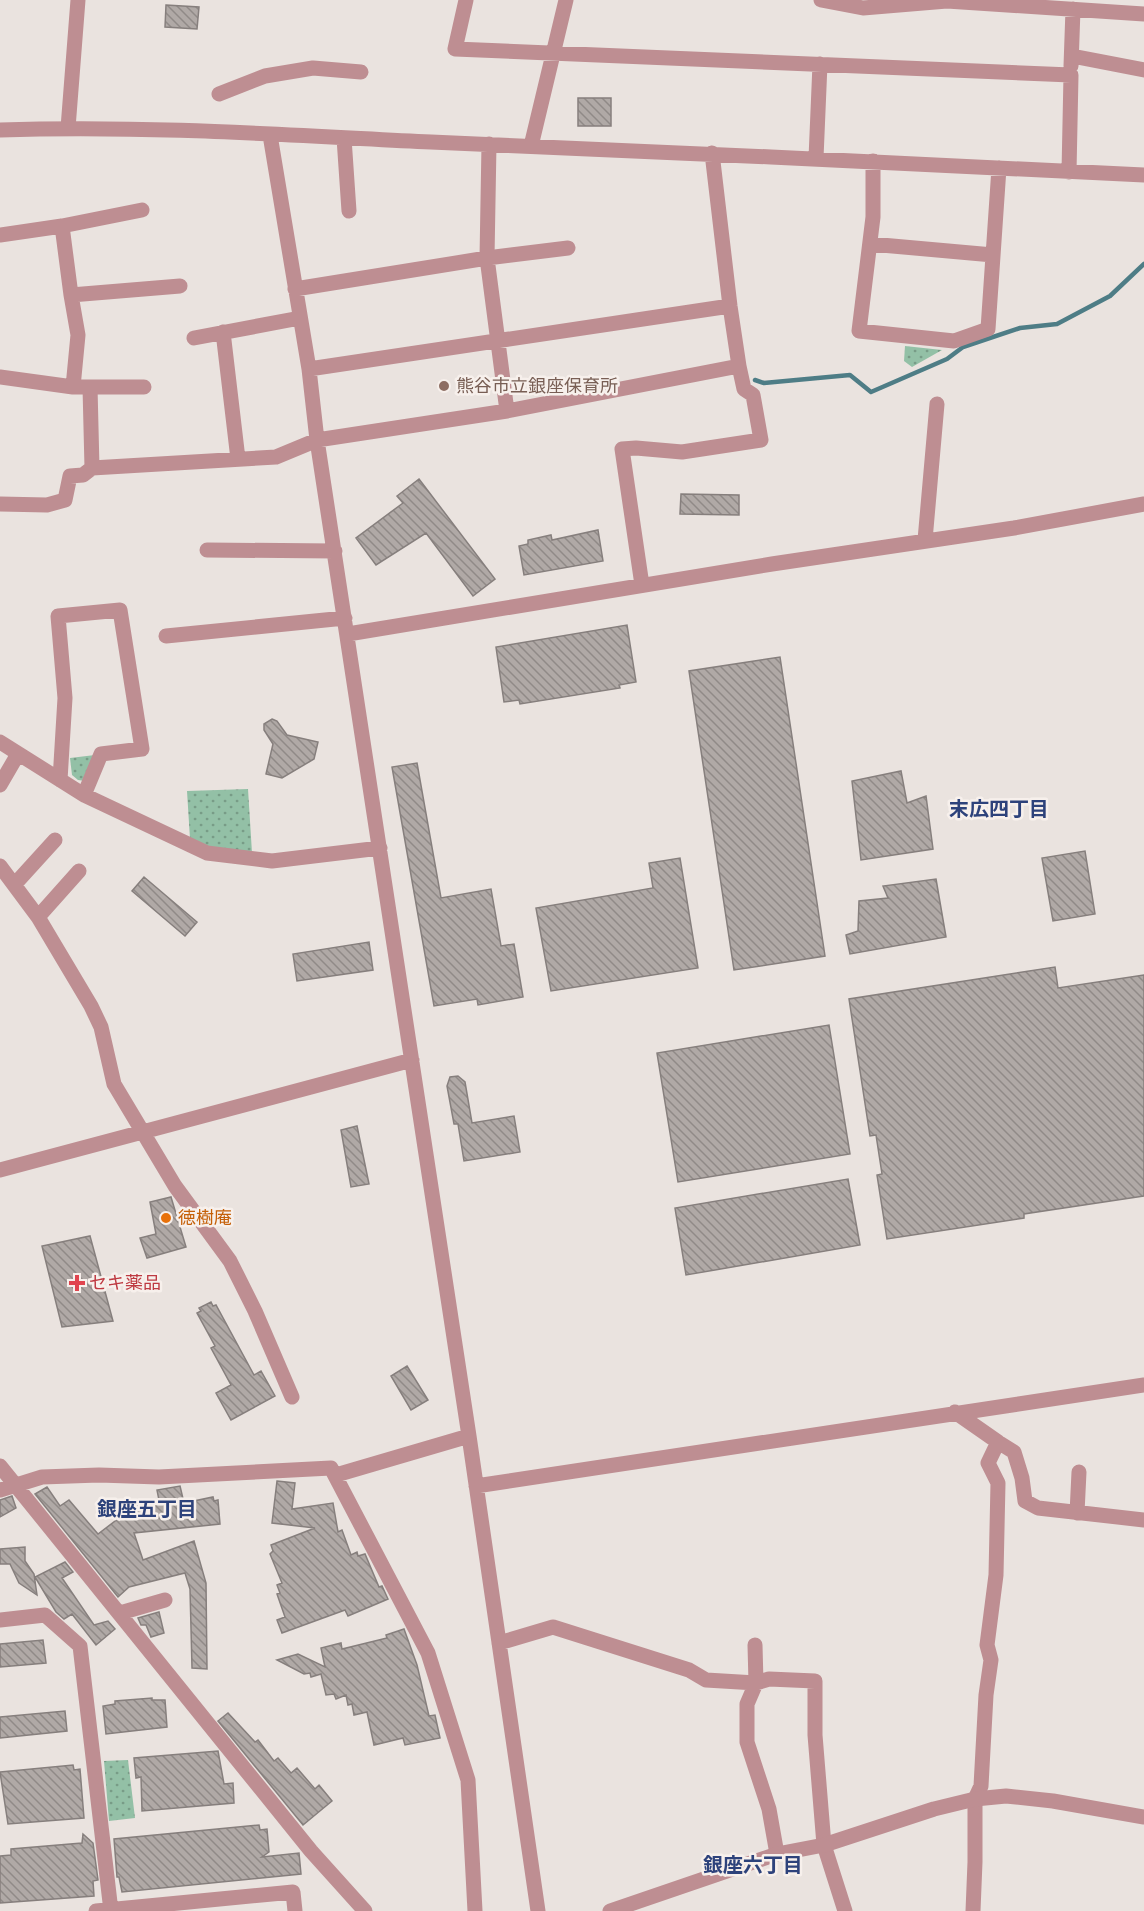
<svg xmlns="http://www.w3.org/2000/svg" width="1144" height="1911" font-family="'Nunito Sans','Noto Sans JP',sans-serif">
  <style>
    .park { fill: url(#park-dots) }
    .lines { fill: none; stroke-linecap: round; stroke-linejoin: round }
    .stream { stroke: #4e7d86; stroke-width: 4.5 }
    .building { fill: url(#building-back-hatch); stroke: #867f7d; stroke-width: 1.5 }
    .minor { stroke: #be8e92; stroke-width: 15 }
    .tertiary { stroke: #be8e92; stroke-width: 15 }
    .education-dot { fill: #8d6e63; stroke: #f7f0ec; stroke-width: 2 }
    .food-dot { fill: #e8710a; stroke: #f7f0ec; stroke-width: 2 }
    .health-dot { fill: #e0444e; stroke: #f7f0ec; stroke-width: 2 }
    .labels { text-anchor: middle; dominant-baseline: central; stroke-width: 5; stroke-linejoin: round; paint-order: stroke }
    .education-label { font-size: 18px; fill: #785e54; stroke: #f7f0ec; text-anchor: start }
    .food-label { font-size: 18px; fill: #c56008; stroke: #f7f0ec; text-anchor: start }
    .health-label { font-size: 18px; fill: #be3a42; stroke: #f7f0ec; text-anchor: start }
    .neighbourhood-label { font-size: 20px; font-weight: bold; fill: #2d427b; stroke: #f7f0ec }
  </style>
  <defs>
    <pattern id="park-dots" width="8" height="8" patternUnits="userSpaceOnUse" patternTransform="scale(1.5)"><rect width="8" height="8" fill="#93c0a6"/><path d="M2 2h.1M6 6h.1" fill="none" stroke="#789c87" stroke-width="1.8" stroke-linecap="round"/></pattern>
    <pattern id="building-back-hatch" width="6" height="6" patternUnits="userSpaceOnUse" patternTransform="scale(1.5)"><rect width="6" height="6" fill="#b0a9a6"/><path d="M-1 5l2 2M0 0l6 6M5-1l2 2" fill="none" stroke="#908a87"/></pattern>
  </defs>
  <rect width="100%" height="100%" fill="#eae3df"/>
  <path class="park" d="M 905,346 L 942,350 L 912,367 L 904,361 Z
    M 95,755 L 85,781 L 78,780 L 72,775 L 70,758 Z
    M 248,789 L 252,853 L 206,847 L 190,839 L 187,791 Z
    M 128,1760 L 135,1818 L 109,1821 L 104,1761 Z"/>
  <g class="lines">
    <path class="stream" d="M 755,380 L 764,383 L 850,375 L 871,392 L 947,359 L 963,347 L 1020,328 L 1057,324 L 1110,296 L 1144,264"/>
  </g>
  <path class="building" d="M 166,5 L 199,7 L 197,29 L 165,27 Z
    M 578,98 L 611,98 L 611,126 L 578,126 Z
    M 419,479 L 495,579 L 473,596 L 426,533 L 376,565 L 356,538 L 403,503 L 397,496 Z
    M 681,494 L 739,495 L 739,515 L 680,514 Z
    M 598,530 L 603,561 L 524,575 L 519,546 L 528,544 L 528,540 L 551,535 L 552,540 Z
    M 627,625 L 636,682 L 619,685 L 620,688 L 520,704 L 519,700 L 504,702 L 496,647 Z
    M 780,657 L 825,956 L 734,970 L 689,671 Z
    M 272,719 L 277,721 L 287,735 L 318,742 L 314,759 L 282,778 L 266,774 L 273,744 L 264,730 L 264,724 Z
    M 417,763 L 441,898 L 491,889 L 501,946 L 514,944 L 523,997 L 478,1005 L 477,999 L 434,1006 L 392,767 Z
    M 901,771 L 907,803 L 926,796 L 933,849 L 861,860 L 852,781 Z
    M 1085,851 L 1095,914 L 1053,921 L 1042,858 Z
    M 680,858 L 698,968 L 551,991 L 536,908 L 653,888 L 649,863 Z
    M 144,877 L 197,922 L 185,936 L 132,891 Z
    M 936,879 L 946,937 L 850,954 L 846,935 L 858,931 L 859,901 L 888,898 L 883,886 Z
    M 369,942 L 373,970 L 297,981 L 293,954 Z
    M 1055,967 L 1058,988 L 1144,975 L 1144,1196 L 1024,1214 L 1024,1218 L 887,1239 L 877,1175 L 882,1174 L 876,1135 L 870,1136 L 849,999 Z
    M 829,1025 L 850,1154 L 678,1182 L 657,1053 Z
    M 458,1076 L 465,1082 L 472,1123 L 514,1116 L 520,1152 L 464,1161 L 458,1124 L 454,1124 L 447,1086 L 450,1077 Z
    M 357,1126 L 369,1184 L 351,1187 L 341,1130 Z
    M 848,1179 L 860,1245 L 686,1275 L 675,1208 Z
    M 171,1197 L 186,1247 L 147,1258 L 140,1238 L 156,1234 L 150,1202 Z
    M 90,1236 L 113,1321 L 62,1327 L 42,1246 Z
    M 211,1302 L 213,1306 L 216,1305 L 254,1375 L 261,1371 L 275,1396 L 231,1420 L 216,1393 L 231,1385 L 211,1348 L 215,1346 L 197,1313 L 201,1311 L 199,1308 Z
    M 407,1366 L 428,1400 L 411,1410 L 391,1376 Z
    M 277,1481 L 295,1483 L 292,1509 L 333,1503 L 338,1532 L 342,1530 L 351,1555 L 357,1552 L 358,1556 L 365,1554 L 379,1587 L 382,1586 L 388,1599 L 348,1616 L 345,1610 L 282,1633 L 277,1620 L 285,1617 L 277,1594 L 280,1593 L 277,1585 L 282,1583 L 270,1554 L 273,1551 L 271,1545 L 315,1528 L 272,1523 Z
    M 180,1486 L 184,1503 L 213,1497 L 214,1501 L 218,1500 L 220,1524 L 134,1533 L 143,1560 L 194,1541 L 206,1583 L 207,1669 L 192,1668 L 190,1589 L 185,1573 L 129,1587 L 118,1597 L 35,1494 L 47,1487 L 60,1506 L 69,1500 L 98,1534 L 123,1515 L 122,1507 L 128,1507 L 128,1504 L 159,1500 L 157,1490 Z
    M 12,1496 L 16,1508 L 0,1517 L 0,1500 Z
    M 25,1547 L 25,1561 L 34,1574 L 37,1595 L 19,1583 L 10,1564 L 0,1564 L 0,1549 Z
    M 65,1562 L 73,1572 L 62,1578 L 94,1625 L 108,1621 L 115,1629 L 96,1645 L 72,1614 L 64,1619 L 56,1612 L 35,1577 Z
    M 159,1612 L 164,1633 L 151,1637 L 146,1625 L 141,1625 L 138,1618 Z
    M 404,1629 L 417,1665 L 429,1716 L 435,1715 L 440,1738 L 405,1745 L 403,1738 L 374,1745 L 367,1712 L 354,1715 L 352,1704 L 348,1705 L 346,1695 L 336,1699 L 334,1694 L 326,1695 L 321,1674 L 311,1677 L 310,1673 L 304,1674 L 277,1660 L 298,1654 L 325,1667 L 321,1648 L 341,1643 L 342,1649 L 387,1638 L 386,1635 Z
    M 43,1640 L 46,1663 L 0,1667 L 0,1644 Z
    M 152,1698 L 152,1700 L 165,1700 L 167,1727 L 106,1734 L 103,1706 L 115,1704 L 115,1701 Z
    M 65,1711 L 67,1731 L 0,1738 L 0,1717 Z
    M 228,1713 L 255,1742 L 258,1740 L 274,1761 L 278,1758 L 291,1773 L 297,1768 L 315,1789 L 319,1785 L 332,1801 L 303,1825 L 218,1721 Z
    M 218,1751 L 224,1784 L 233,1783 L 234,1803 L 142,1811 L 141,1777 L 136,1778 L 134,1758 Z
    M 73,1765 L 74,1770 L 80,1769 L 84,1818 L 8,1824 L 0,1772 Z
    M 259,1825 L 260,1830 L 267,1829 L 269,1852 L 262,1857 L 299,1853 L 301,1874 L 122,1892 L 119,1877 L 117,1877 L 114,1839 Z
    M 83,1834 L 93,1843 L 98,1880 L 93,1881 L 94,1896 L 0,1903 L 0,1856 L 11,1855 L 11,1849 L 82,1843 Z"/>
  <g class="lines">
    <path class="minor" d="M 466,0 L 455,49 L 1071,75 L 1069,172
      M 821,0 L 863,8 L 947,1 L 1144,14
      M 1072,56 L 1144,70
      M 1071,66 L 1073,9
      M 219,94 L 265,76 L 313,68 L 361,72
      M 68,128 L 78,0
      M 0,130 C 144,125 288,135 431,142 C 669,152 906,163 1144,175
      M 270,135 L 309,369 L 317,440 L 469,1436 L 538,1911
      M 344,138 L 349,211
      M 489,144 L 487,258 L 507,411 L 739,366 L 730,306 L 712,153
      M 531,146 L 566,0
      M 816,158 L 820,64
      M 873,161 L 873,217 L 859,331 L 954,341 L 988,329 L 999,168
      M 62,226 L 71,295
      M 0,235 L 62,226 L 142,210
      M 870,244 L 993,255
      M 295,289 L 487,258 L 568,248
      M 223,332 L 238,459
      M 194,338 L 300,318
      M 309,369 L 730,306
      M 0,377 L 73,387 L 144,387
      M 73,387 L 78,335 L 71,295 L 180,286
      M 90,387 L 92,468 L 276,457 L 317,440 L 507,411
      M 0,504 L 47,505 L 65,500 L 70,476 L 83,475 L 92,468
      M 925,540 L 937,404
      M 207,550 L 335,551
      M 642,585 L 622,449 L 636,448 L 682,452 L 761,440 L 753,395 L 744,389 L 739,366
      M 348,634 L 772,564 L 1014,528 L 1144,504
      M 166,636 L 345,618
      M 0,742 L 84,795 L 207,853 L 272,861 L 380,848
      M 60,780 L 65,698 L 58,616 L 120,610 L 142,749 L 101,754 L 84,795
      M 0,785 L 18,754
      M 0,866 L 38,917 L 91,1006 L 101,1027 L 114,1084 L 175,1186 L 230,1261 L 255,1311 L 292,1397
      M 15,884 L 55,840
      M 38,917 L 79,871
      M 0,1170 L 412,1060
      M 955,1412 L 998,1442 L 988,1463 L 998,1483 L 996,1575 L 987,1645 L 991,1660 L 986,1695 L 981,1786 L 975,1799 L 975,1862 L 973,1911
      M 998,1442 L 1014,1452 L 1022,1478 L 1025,1501 L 1038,1508 L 1144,1520
      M 0,1466 L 311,1851 L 365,1911
      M 336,1475 L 469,1436
      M 476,1486 L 1144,1385
      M 0,1490 L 42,1477 L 99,1475 L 159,1477 L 331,1468 L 428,1653 L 468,1780 L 475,1911
      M 1077,1513 L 1079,1472
      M 120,1613 L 165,1600
      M 0,1620 L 45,1615 L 80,1646 L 111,1911
      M 499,1643 L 553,1627 L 689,1670 L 706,1680 L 756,1683 L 747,1704 L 747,1742 L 769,1809 L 777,1854
      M 755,1645 L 756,1683 L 769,1679 L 815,1681 L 815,1735 L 824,1845 L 845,1911
      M 96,1911 L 293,1892 L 295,1911"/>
    <path class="tertiary" d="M 610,1911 L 777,1854 L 824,1845 L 934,1809 L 975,1799 L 1006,1796 L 1053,1801 L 1144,1817"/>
  </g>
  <circle class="education-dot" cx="444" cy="386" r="6"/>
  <circle class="food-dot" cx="166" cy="1218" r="6"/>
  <path class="health-dot" d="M74 1274h6v6h6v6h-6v6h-6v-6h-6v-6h6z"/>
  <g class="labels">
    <g class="education-label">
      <text x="456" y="386">熊谷市立銀座保育所</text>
    </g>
    <g class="food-label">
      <text x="178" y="1218">徳樹庵</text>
    </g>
    <g class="health-label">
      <text x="89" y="1283">セキ薬品</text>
    </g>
    <g class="neighbourhood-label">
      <text x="999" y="809">末広四丁目</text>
      <text x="147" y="1509">銀座五丁目</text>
      <text x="753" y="1865">銀座六丁目</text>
    </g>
  </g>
</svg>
